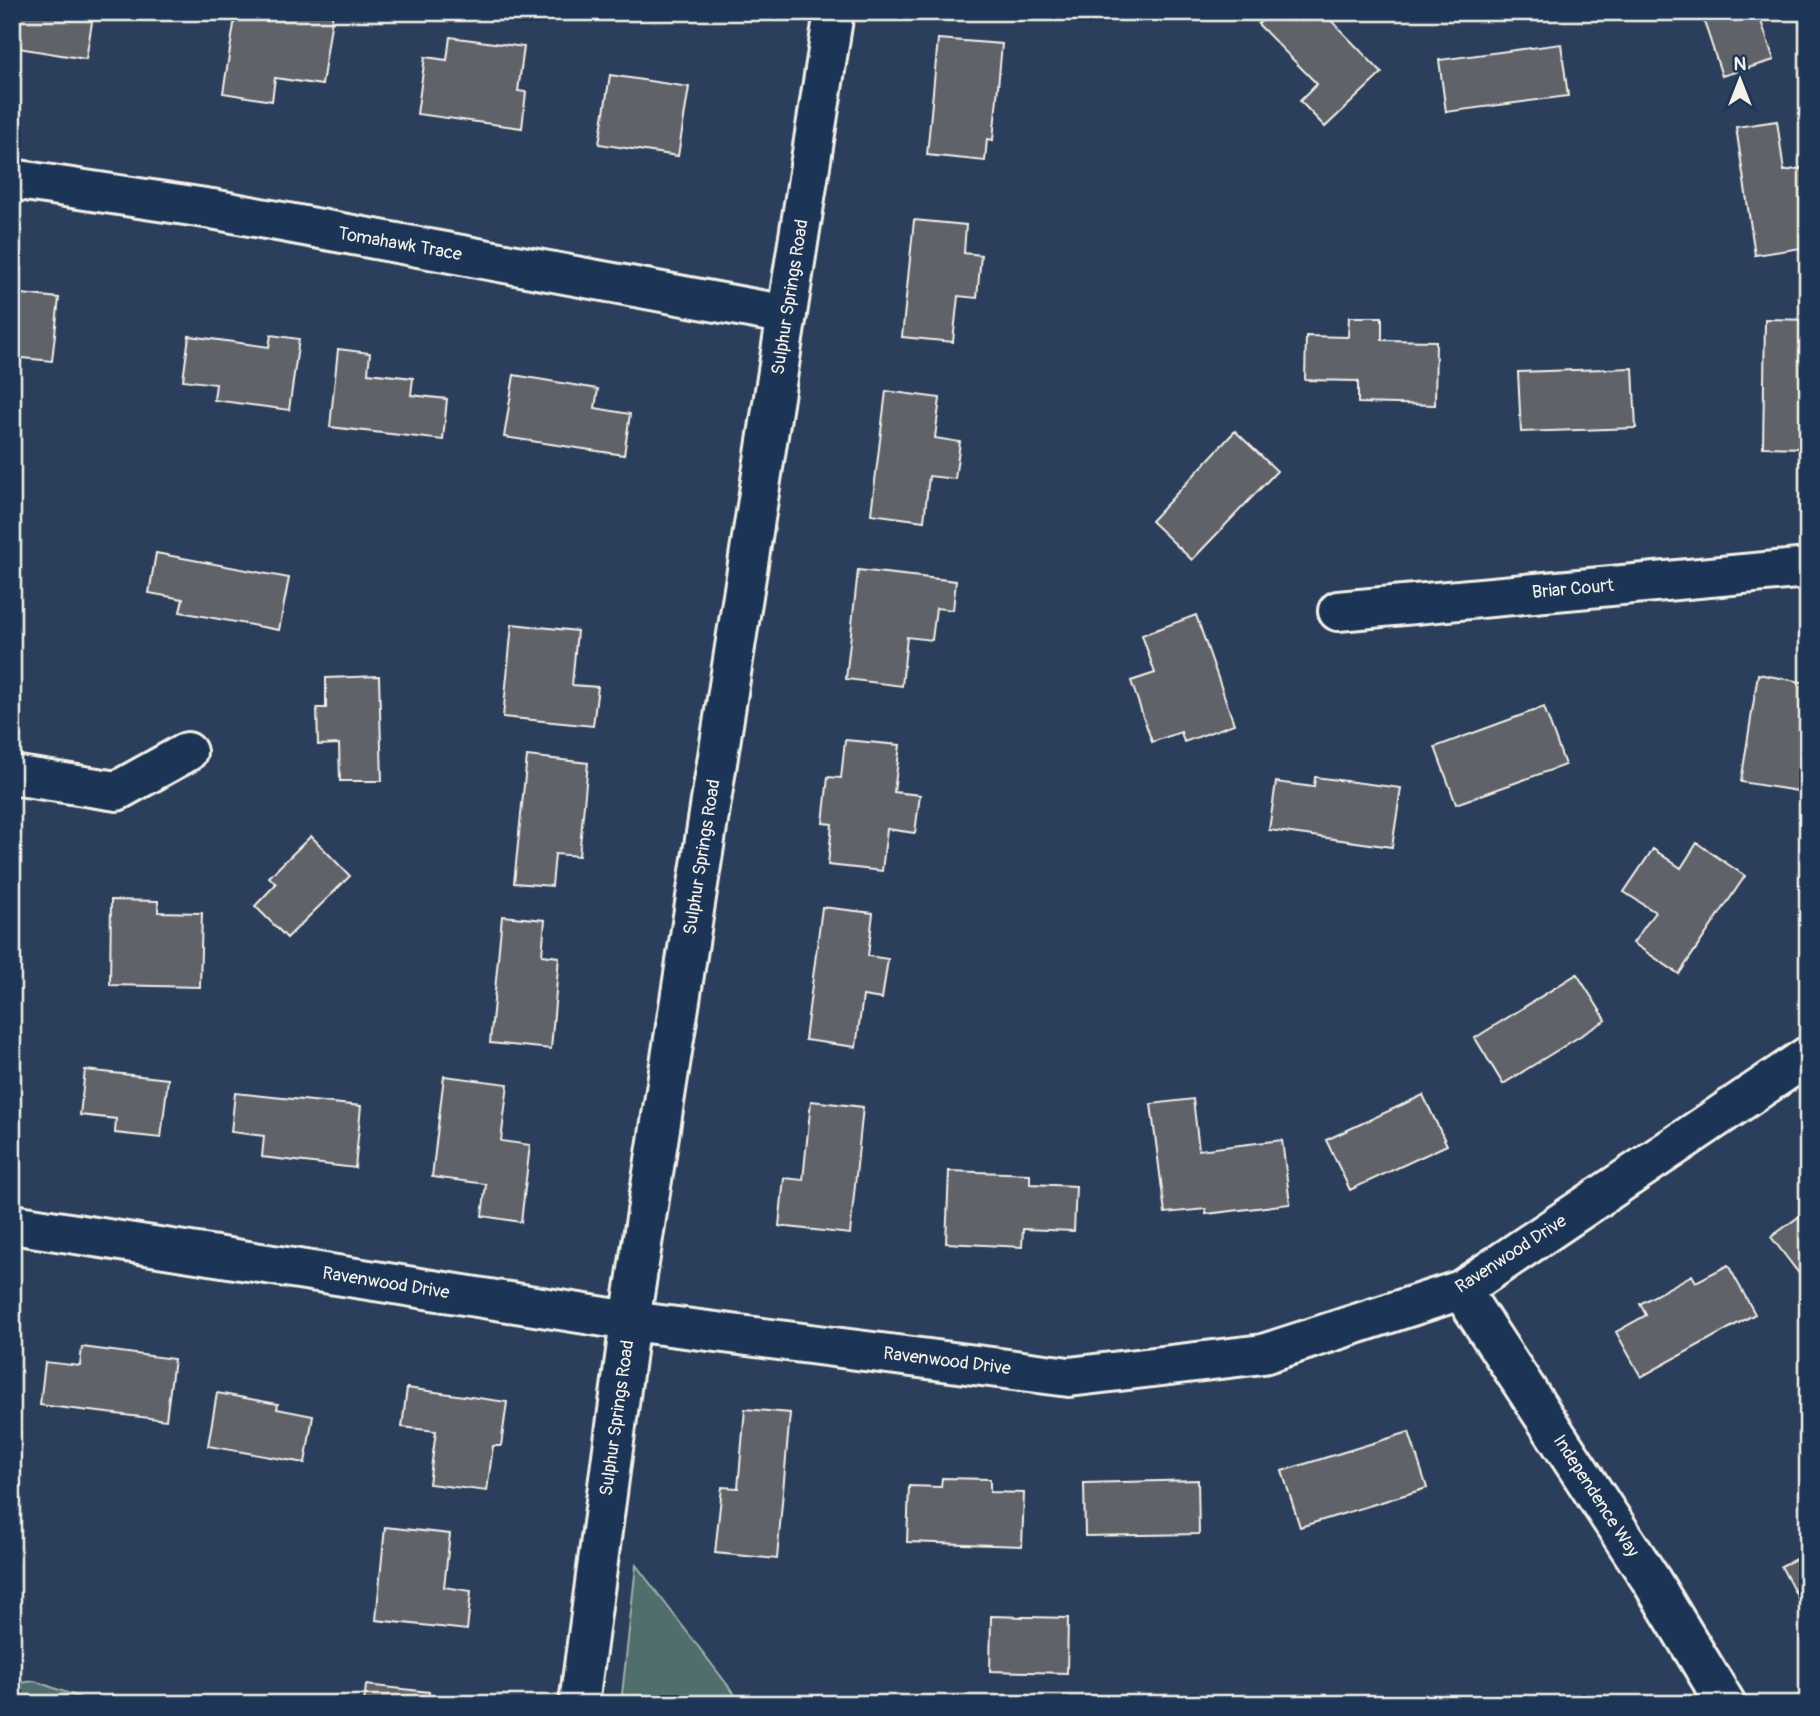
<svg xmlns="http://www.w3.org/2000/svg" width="1820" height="1716" font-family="Pangolin,sans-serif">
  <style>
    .green { fill: #506e6c; stroke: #a2b0aa; stroke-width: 2 }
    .building { fill: #61626b; stroke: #f4f1e8; stroke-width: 2 }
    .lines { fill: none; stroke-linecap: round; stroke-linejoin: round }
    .minor-casing { stroke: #f4f1e8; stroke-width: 44 }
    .minor { stroke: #1d3557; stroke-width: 38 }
    .labels { text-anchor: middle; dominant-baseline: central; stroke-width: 7; stroke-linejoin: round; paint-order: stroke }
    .street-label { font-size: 18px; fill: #f4f1e8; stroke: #1d3557 }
  </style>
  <rect width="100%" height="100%" fill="#2b3e5b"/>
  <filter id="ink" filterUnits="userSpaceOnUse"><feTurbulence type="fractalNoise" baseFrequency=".0143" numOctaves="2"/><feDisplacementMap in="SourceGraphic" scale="14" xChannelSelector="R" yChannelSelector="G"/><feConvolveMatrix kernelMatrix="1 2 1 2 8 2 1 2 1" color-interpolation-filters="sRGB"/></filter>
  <g filter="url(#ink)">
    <path class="green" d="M 636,1565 L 742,1704 L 621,1704 Z
      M 35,1681 L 97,1704 L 12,1704 L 12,1684 Z"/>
    <path class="building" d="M 12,12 L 74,12 L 93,16 L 86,59 L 12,47 Z
      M 236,12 L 333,12 L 322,85 L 275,78 L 272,101 L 223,93 Z
      M 1271,12 L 1323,12 L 1382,73 L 1325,127 L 1300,101 L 1317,84 L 1258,24 Z
      M 1701,12 L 1758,12 L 1774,60 L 1722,76 Z
      M 450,37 L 524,47 L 518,91 L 526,92 L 522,128 L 417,114 L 425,57 L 447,60 Z
      M 938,39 L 1002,44 L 993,140 L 987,139 L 985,161 L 927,155 Z
      M 1561,44 L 1568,96 L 1446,112 L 1439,60 Z
      M 610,75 L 689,87 L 678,156 L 599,144 Z
      M 1777,121 L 1784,171 L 1808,167 L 1808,247 L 1755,255 L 1736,127 Z
      M 914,220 L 966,225 L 964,253 L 981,255 L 977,298 L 958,296 L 953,342 L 902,337 Z
      M 12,293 L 59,298 L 52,361 L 12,357 Z
      M 1349,317 L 1382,317 L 1382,340 L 1436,341 L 1435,405 L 1358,403 L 1358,381 L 1305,380 L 1306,336 L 1348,337 Z
      M 1765,319 L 1808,320 L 1808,448 L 1763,447 Z
      M 271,335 L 299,339 L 289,410 L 214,400 L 216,384 L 183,380 L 189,336 L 269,347 Z
      M 338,349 L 370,353 L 368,373 L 413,378 L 411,395 L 447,399 L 443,440 L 330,427 Z
      M 1633,368 L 1636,428 L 1521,432 L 1518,372 Z
      M 514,375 L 598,389 L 595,408 L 630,414 L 624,455 L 504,437 Z
      M 886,391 L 940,398 L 935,438 L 960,442 L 955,479 L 929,476 L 924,521 L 871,514 Z
      M 1235,431 L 1277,471 L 1192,560 L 1151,521 Z
      M 156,553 L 289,578 L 279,630 L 180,612 L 183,599 L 149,593 Z
      M 858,570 L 956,581 L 953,610 L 936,608 L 932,640 L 907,637 L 902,686 L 846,679 Z
      M 1196,615 L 1234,724 L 1184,742 L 1181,732 L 1152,742 L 1131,681 L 1155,673 L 1142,635 Z
      M 512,624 L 577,631 L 572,685 L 598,687 L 593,726 L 503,717 Z
      M 1758,674 L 1808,683 L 1808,731 L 1798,791 L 1741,782 Z
      M 379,676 L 382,781 L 340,781 L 339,744 L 318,745 L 317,708 L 326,708 L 326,678 Z
      M 1544,707 L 1565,765 L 1456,804 L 1435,747 Z
      M 845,740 L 900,745 L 894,792 L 920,795 L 915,833 L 887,829 L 882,871 L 828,865 L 832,824 L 823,823 L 828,777 L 841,778 Z
      M 527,756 L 588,763 L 579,856 L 555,854 L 552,886 L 514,883 Z
      M 1315,777 L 1401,788 L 1392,847 L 1269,830 L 1276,782 L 1314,787 Z
      M 311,836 L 350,876 L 287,938 L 255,906 L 276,884 L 269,877 Z
      M 1697,843 L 1745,876 L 1679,974 L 1633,943 L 1655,912 L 1624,892 L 1653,849 L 1681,868 Z
      M 111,900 L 158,901 L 158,912 L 202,913 L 200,987 L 110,985 Z
      M 822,907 L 873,913 L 868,956 L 888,959 L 882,999 L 863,996 L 856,1047 L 805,1040 Z
      M 502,916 L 545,920 L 542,955 L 559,957 L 551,1049 L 490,1043 Z
      M 1577,974 L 1606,1020 L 1503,1084 L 1475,1038 Z
      M 85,1070 L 168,1079 L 161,1138 L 115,1133 L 116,1119 L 80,1115 Z
      M 444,1076 L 508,1084 L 501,1141 L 530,1145 L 521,1222 L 482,1216 L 486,1184 L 432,1177 Z
      M 235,1093 L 361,1106 L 355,1168 L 262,1157 L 264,1136 L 231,1132 Z
      M 1423,1095 L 1447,1145 L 1350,1190 L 1326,1140 Z
      M 1193,1099 L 1199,1150 L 1282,1140 L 1290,1204 L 1206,1214 L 1206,1209 L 1165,1213 L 1151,1104 Z
      M 811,1101 L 863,1107 L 850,1234 L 779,1226 L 784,1178 L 803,1180 Z
      M 949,1171 L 1030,1174 L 1030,1184 L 1076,1186 L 1074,1231 L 1023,1229 L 1022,1247 L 946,1243 Z
      M 1808,1210 L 1808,1284 L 1807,1284 L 1771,1237 Z
      M 1728,1265 L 1755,1314 L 1641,1377 L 1616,1332 L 1646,1315 L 1640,1304 L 1692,1275 L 1696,1282 Z
      M 82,1347 L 174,1359 L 166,1420 L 40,1405 L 45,1362 L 80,1366 Z
      M 407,1388 L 507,1402 L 501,1446 L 493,1446 L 487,1491 L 429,1484 L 436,1431 L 402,1427 Z
      M 217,1393 L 278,1404 L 277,1409 L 313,1416 L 305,1463 L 208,1446 Z
      M 745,1409 L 790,1413 L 777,1559 L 715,1553 L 722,1487 L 738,1488 Z
      M 1409,1432 L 1427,1488 L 1300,1527 L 1282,1471 Z
      M 942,1478 L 990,1479 L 990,1492 L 1024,1493 L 1022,1546 L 907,1542 L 909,1486 L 941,1487 Z
      M 1198,1480 L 1199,1534 L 1085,1536 L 1084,1483 Z
      M 385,1527 L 450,1534 L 444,1587 L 471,1591 L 467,1630 L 376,1620 Z
      M 1808,1553 L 1808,1617 L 1781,1566 Z
      M 991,1616 L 1068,1618 L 1067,1673 L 990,1671 Z
      M 366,1685 L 429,1692 L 428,1704 L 364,1704 Z"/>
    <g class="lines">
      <defs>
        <path id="minor" d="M 12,179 L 212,209 L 787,315
          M 1338,611 L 1808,568
          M 12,775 L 117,791 L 187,752
          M 12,1224 L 630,1321 L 1069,1377 L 1263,1354 L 1461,1290 L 1808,1056
          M 1461,1290 L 1651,1580 L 1726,1704
          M 579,1704 L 630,1321 L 834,12"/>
      </defs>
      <use href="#minor" class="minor-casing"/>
      <use href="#minor" class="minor"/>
    </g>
  </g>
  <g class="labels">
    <g class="street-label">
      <text transform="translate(400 244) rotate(10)">Tomahawk Trace</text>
      <text transform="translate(790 297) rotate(-81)">Sulphur Springs Road</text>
      <text transform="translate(1573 589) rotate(-5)">Briar Court</text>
      <text transform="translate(702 857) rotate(-81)">Sulphur Springs Road</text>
      <text transform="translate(1511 1254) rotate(-33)">Ravenwood Drive</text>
      <text transform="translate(386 1283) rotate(9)">Ravenwood Drive</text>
      <text transform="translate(947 1361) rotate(7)">Ravenwood Drive</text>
      <text transform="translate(617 1418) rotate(-82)">Sulphur Springs Road</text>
      <text transform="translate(1596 1496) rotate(57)">Independence Way</text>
    </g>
  </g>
  <rect width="1820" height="1716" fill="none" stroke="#1d3557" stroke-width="42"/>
  <rect x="21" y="21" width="1778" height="1674" fill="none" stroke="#f4f1e8" stroke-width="2.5" filter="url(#ink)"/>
  <g transform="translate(1740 80)" stroke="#1d3557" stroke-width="5" paint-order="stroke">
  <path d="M0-5L12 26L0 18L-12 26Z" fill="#f4f1e8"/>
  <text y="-10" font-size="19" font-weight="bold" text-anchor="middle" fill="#f4f1e8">N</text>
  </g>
</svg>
